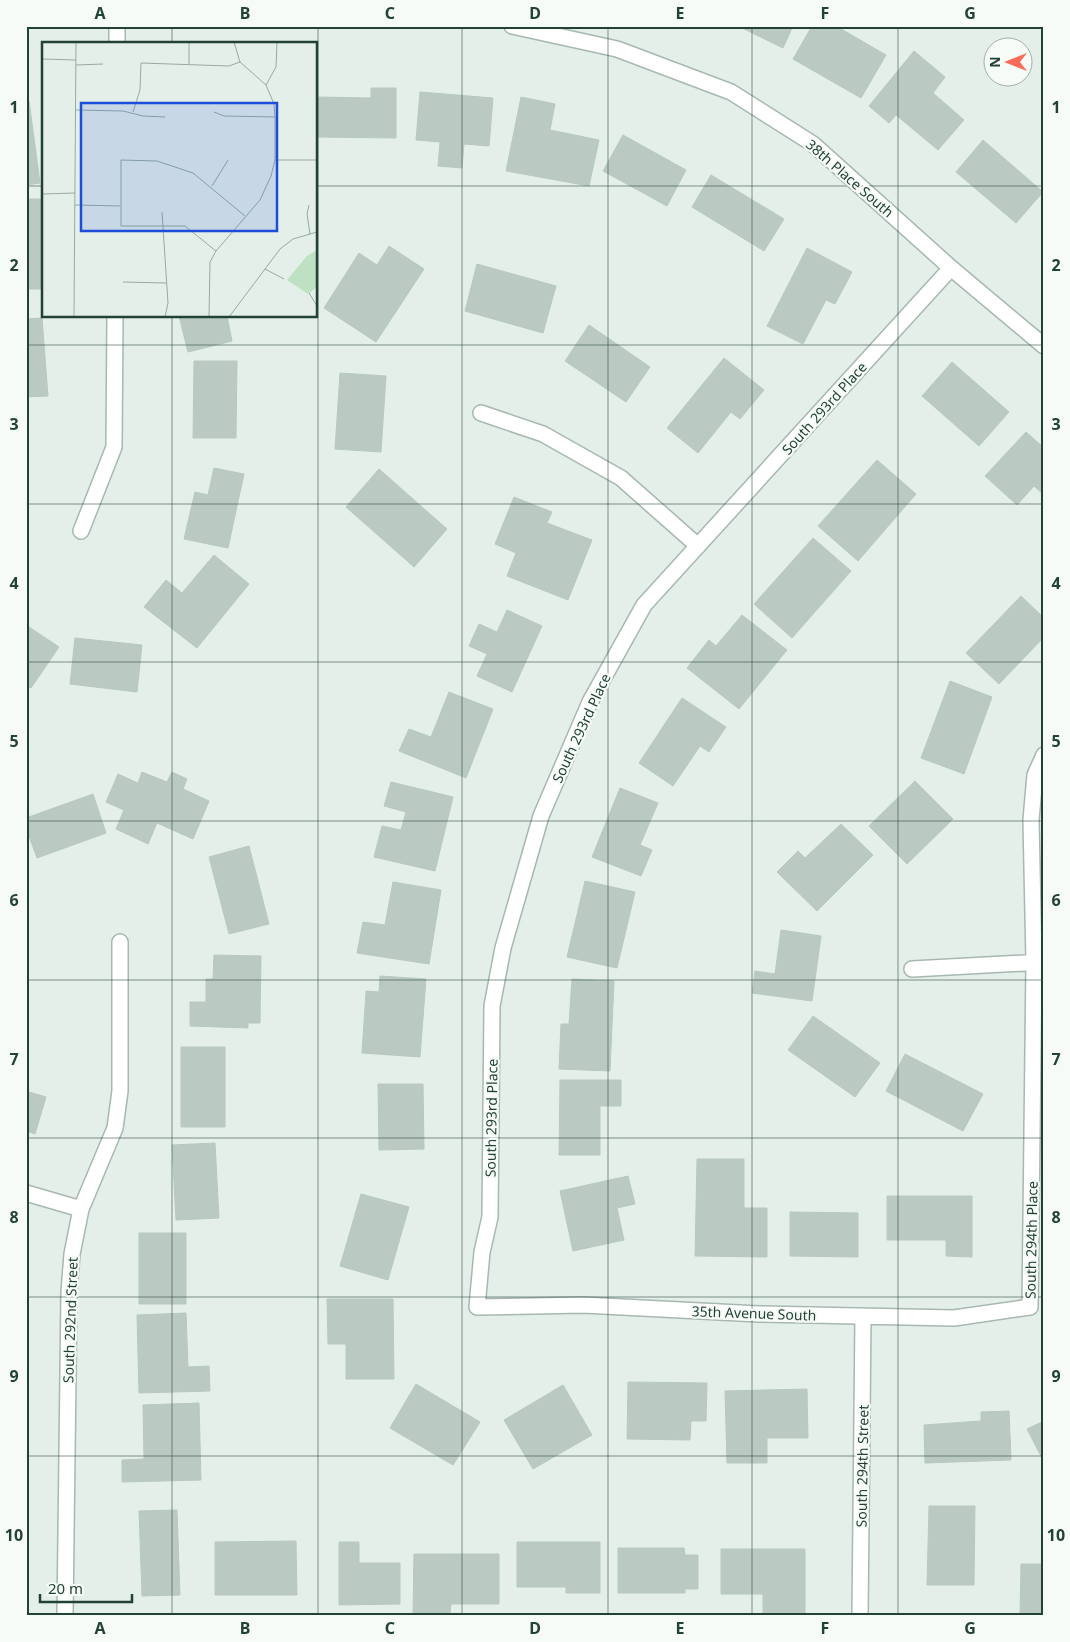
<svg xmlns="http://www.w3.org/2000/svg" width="1070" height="1642" font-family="'Noto Sans',sans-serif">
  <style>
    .building { fill: #bacac2; stroke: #b7c9bf }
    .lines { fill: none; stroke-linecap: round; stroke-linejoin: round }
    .minor-casing { stroke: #a7b8b0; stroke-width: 18 }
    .minor { stroke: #fff; stroke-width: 15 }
    .grid { fill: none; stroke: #234236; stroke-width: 1; stroke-opacity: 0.55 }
    .labels { text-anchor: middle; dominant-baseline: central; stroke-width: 4.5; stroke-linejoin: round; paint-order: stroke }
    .street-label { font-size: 14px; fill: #234236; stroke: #f6fbf8 }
    .inset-road { fill: none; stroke: #97aaa1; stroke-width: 1 }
    .view { fill: #1d4ed8; fill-opacity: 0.15; stroke: #1d4ed8; stroke-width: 2.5 }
    .inset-edge { fill: none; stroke: #234236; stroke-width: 2.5 }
    .neatline { fill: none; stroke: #234236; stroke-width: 2 }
    .grid-label { font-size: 16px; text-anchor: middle; font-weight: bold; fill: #234236 }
  </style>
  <rect width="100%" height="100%" fill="#e5efe9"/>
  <path class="building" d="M 738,26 L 793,26 L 783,48 Z
    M 812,26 L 836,26 L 886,55 L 861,98 L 793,59 Z
    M 914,51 L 945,77 L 933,93 L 964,120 L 938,150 L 896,115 L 889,123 L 869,106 Z
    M 371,88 L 396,88 L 396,138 L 316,137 L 316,97 L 371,98 Z
    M 420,92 L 493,98 L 489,146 L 464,144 L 462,168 L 438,166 L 440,142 L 416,140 Z
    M 521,97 L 555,104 L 550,130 L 599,140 L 589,186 L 506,171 Z
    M 26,101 L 29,101 L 40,183 L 26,185 Z
    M 623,135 L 686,170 L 667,206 L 603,171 Z
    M 983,140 L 1043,192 L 1016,223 L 956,172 Z
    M 711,175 L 784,219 L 764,251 L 692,207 Z
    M 26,199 L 43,199 L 44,289 L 26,289 Z
    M 389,246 L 424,269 L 376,342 L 324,308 L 359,253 L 377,265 Z
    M 807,248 L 852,272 L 835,304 L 826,300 L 803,344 L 767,326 Z
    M 477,264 L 556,286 L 543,333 L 465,311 Z
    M 179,316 L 227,316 L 232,341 L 188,352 Z
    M 42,318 L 48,396 L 26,397 L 26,319 Z
    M 589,325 L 650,367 L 626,402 L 565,361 Z
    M 724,358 L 764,390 L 740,419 L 731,412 L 698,453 L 667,428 Z
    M 194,361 L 237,361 L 236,438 L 193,438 Z
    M 952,362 L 1009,412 L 979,446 L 922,396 Z
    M 340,373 L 386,376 L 381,452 L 335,449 Z
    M 1026,432 L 1044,448 L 1044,495 L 1034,486 L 1017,505 L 985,476 Z
    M 877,460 L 916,494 L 858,561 L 818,526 Z
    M 214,468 L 244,474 L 228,548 L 184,539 L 195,492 L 208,495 Z
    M 379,469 L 447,529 L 414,567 L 346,507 Z
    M 514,497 L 552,512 L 547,523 L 592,540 L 568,600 L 507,576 L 516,553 L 495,544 Z
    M 813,538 L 851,571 L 792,638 L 754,604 Z
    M 214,555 L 249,584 L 197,648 L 144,607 L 166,580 L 182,593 Z
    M 1021,596 L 1044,618 L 1044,637 L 999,684 L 966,653 Z
    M 507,610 L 542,626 L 512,692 L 477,676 L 487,654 L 469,646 L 479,624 L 497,632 Z
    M 742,615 L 787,650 L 739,709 L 687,668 L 709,640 L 716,646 Z
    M 26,625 L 59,647 L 31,688 L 26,686 Z
    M 75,638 L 142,645 L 137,692 L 70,684 Z
    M 950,681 L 992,697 L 964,774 L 921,758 Z
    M 449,692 L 493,709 L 466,778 L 399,751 L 409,729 L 431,737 Z
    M 682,698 L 726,727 L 709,752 L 700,746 L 673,786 L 639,763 Z
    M 142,772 L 167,782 L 172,772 L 187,779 L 183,789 L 209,801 L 193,839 L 157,823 L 148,844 L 116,829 L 124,810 L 106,802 L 118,774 L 138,783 Z
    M 915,781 L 953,819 L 907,864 L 869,826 Z
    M 391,782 L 453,797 L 435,871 L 374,857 L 382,826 L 401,830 L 406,812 L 384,806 Z
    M 620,788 L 658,803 L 640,845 L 652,850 L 641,876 L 592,857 Z
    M 93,794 L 106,833 L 37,858 L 26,828 L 26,818 Z
    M 841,824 L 873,855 L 817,911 L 777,872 L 798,851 L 805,858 Z
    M 249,846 L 269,924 L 229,934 L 209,857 Z
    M 585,881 L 635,892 L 617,968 L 567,957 Z
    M 393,882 L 441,890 L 429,964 L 357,953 L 363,922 L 385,925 Z
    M 781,930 L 821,936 L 812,1001 L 752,993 L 755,971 L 775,974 Z
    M 214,955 L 261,956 L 260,1023 L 248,1023 L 248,1028 L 190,1026 L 190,1002 L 206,1002 L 206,979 L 213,979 Z
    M 380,976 L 426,979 L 420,1057 L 362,1053 L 366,991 L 379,992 Z
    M 572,979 L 614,981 L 610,1071 L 559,1069 L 561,1024 L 569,1024 Z
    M 813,1016 L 880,1063 L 855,1097 L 788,1050 Z
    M 181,1047 L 225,1047 L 225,1127 L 181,1127 Z
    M 905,1054 L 983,1094 L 963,1131 L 886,1091 Z
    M 560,1080 L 621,1080 L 621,1106 L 600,1106 L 600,1155 L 559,1155 Z
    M 378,1084 L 423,1084 L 424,1149 L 379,1150 Z
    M 26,1091 L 46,1097 L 35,1134 L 26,1131 Z
    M 215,1143 L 219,1218 L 176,1220 L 172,1145 Z
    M 697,1159 L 744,1159 L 744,1208 L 767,1208 L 767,1257 L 695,1256 Z
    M 628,1176 L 635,1204 L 617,1208 L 624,1240 L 573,1251 L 560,1191 Z
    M 361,1194 L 409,1207 L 388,1280 L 340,1266 Z
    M 887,1196 L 972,1196 L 972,1257 L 946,1256 L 946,1240 L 887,1240 Z
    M 790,1212 L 858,1213 L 858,1257 L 790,1256 Z
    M 139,1233 L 186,1233 L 186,1304 L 139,1304 Z
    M 327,1299 L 393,1299 L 394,1379 L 346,1379 L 346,1344 L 328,1344 Z
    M 186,1313 L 188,1367 L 209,1366 L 210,1391 L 139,1393 L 137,1315 Z
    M 628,1382 L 707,1383 L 706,1421 L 691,1421 L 690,1440 L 627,1439 Z
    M 416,1384 L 480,1422 L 453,1465 L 390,1428 Z
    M 563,1385 L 592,1435 L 533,1469 L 504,1420 Z
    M 807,1389 L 808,1438 L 767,1438 L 767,1463 L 727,1463 L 725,1391 Z
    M 199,1403 L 201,1480 L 122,1482 L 122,1460 L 144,1459 L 143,1405 Z
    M 1009,1411 L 1011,1460 L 925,1463 L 924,1425 L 981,1421 L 981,1412 Z
    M 1044,1421 L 1044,1462 L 1027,1429 Z
    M 929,1506 L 975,1506 L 974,1585 L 927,1585 Z
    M 177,1510 L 180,1595 L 142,1596 L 139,1511 Z
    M 296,1541 L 297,1595 L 215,1595 L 215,1542 Z
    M 339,1542 L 359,1542 L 359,1563 L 400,1563 L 400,1604 L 339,1605 Z
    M 517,1542 L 600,1542 L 600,1593 L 566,1593 L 566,1587 L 517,1587 Z
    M 618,1548 L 684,1548 L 685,1555 L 698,1555 L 698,1589 L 685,1589 L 685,1593 L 618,1593 Z
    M 721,1549 L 805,1549 L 805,1616 L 763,1616 L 763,1594 L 721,1594 Z
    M 414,1554 L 499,1554 L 499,1604 L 451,1604 L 450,1613 L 413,1613 Z
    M 1021,1564 L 1044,1564 L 1044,1616 L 1020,1616 Z"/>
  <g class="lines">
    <defs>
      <path id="minor" d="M 512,26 L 617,49 L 731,92 L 813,144 L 951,268 L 1044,346
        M 117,44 L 117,26
        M 951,268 L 644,605 L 590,702 L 541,816 L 503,948 L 492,1006 L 490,1217 L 482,1252 L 477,1307 L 583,1305 L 759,1314 L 954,1318 L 1030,1307 L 1034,962 L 1031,820 L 1035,775 L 1044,755
        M 481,413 L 543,434 L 621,478 L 698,546
        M 81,531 L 114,447 L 115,316
        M 912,969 L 1043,962
        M 26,1193 L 81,1209
        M 65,1616 L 69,1292 L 72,1254 L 81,1209 L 115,1128 L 120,1091 L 120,942
        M 860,1616 L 863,1316"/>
    </defs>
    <use href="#minor" class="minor-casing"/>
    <use href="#minor" class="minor"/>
  </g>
  <path class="grid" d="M 172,26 L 172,44M 318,26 L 318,1616M 462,26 L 462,1616M 608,26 L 608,1616M 752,26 L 752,1616M 898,26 L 898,1616M 26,186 L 44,186M 316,186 L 1044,186M 172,316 L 172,1616M 26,345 L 1044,345M 26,504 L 1044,504M 26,662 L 1044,662M 26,821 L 1044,821M 26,980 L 1044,980M 26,1138 L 1044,1138M 26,1297 L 1044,1297M 26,1456 L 1044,1456"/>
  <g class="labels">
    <g class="street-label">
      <text transform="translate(850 178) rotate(41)">38th Place South</text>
      <text transform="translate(824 408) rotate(-48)">South 293rd Place</text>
      <text transform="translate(581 728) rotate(-65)">South 293rd Place</text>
      <text transform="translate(491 1118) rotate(-89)">South 293rd Place</text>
      <text transform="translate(1031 1240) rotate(-89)">South 294th Place</text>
      <text transform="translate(754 1313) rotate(2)">35th Avenue South</text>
      <text transform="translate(70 1320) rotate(-88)">South 292nd Street</text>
      <text transform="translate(862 1466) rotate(-89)">South 294th Street</text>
    </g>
  </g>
  <g transform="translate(42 42)">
    <rect width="275" height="275" fill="#e5efe9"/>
    <path d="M 275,208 L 275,245 L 266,252 L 245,238 L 265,214 Z" fill="#bde1c2"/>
    <path class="inset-road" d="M 192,0 L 198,20 L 224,43M 0,17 L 34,18M 147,22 L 147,0M 34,23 L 61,22M 34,68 L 81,69 L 101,74 L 123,75M 91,70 L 98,48 L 99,21 L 187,24 L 198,20M 172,70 L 182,74 L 233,75M 233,118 L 275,118M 170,144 L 186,118M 0,152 L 33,151M 33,163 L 78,164M 267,163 L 265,172 L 268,192M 120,170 L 126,261 L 123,275M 174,209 L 143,184 L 79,184 L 79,118 L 115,119 L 151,131 L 203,174M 223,227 L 242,237M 81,240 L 124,241M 267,251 L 275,264M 32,275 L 34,0M 167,275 L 168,220 L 174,209 L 218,158 L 229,134 L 233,118 L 233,75 L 232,62 L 224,43 L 234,25 L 235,0M 187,275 L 238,207 L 251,197 L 275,190"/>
    <path class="view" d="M 39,61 L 235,61 L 235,189 L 39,189 Z"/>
    <rect width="275" height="275" class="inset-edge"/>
  </g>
  <rect width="1070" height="1642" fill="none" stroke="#f6fbf8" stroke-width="55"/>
  <g transform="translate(1008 62) rotate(270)"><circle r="24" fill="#f6fbf8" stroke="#a2b1aa"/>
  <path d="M0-4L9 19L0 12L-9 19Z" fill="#f86c5a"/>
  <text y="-8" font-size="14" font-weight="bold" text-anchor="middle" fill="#234236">N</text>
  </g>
  <path d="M40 1594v8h92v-8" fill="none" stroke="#234236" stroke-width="2.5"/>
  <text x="48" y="1594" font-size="15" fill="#234236" stroke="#f6fbf8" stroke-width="4" paint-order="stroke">20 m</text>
  <rect x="28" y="28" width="1014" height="1586" class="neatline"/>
  <g class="grid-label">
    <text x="100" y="19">A</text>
    <text x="245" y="19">B</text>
    <text x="390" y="19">C</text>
    <text x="535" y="19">D</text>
    <text x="680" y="19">E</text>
    <text x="825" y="19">F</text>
    <text x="970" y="19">G</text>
    <text x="14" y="113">1</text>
    <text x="1056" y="113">1</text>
    <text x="14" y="271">2</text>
    <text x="1056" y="271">2</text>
    <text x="14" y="430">3</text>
    <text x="1056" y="430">3</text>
    <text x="14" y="589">4</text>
    <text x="1056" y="589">4</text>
    <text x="14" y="747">5</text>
    <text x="1056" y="747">5</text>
    <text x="14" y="906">6</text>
    <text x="1056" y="906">6</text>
    <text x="14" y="1065">7</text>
    <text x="1056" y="1065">7</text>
    <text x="14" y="1223">8</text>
    <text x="1056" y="1223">8</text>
    <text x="14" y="1382">9</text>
    <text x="1056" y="1382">9</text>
    <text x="14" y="1541">10</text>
    <text x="1056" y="1541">10</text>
    <text x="100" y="1634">A</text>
    <text x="245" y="1634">B</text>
    <text x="390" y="1634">C</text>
    <text x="535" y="1634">D</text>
    <text x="680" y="1634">E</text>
    <text x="825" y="1634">F</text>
    <text x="970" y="1634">G</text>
  </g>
</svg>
